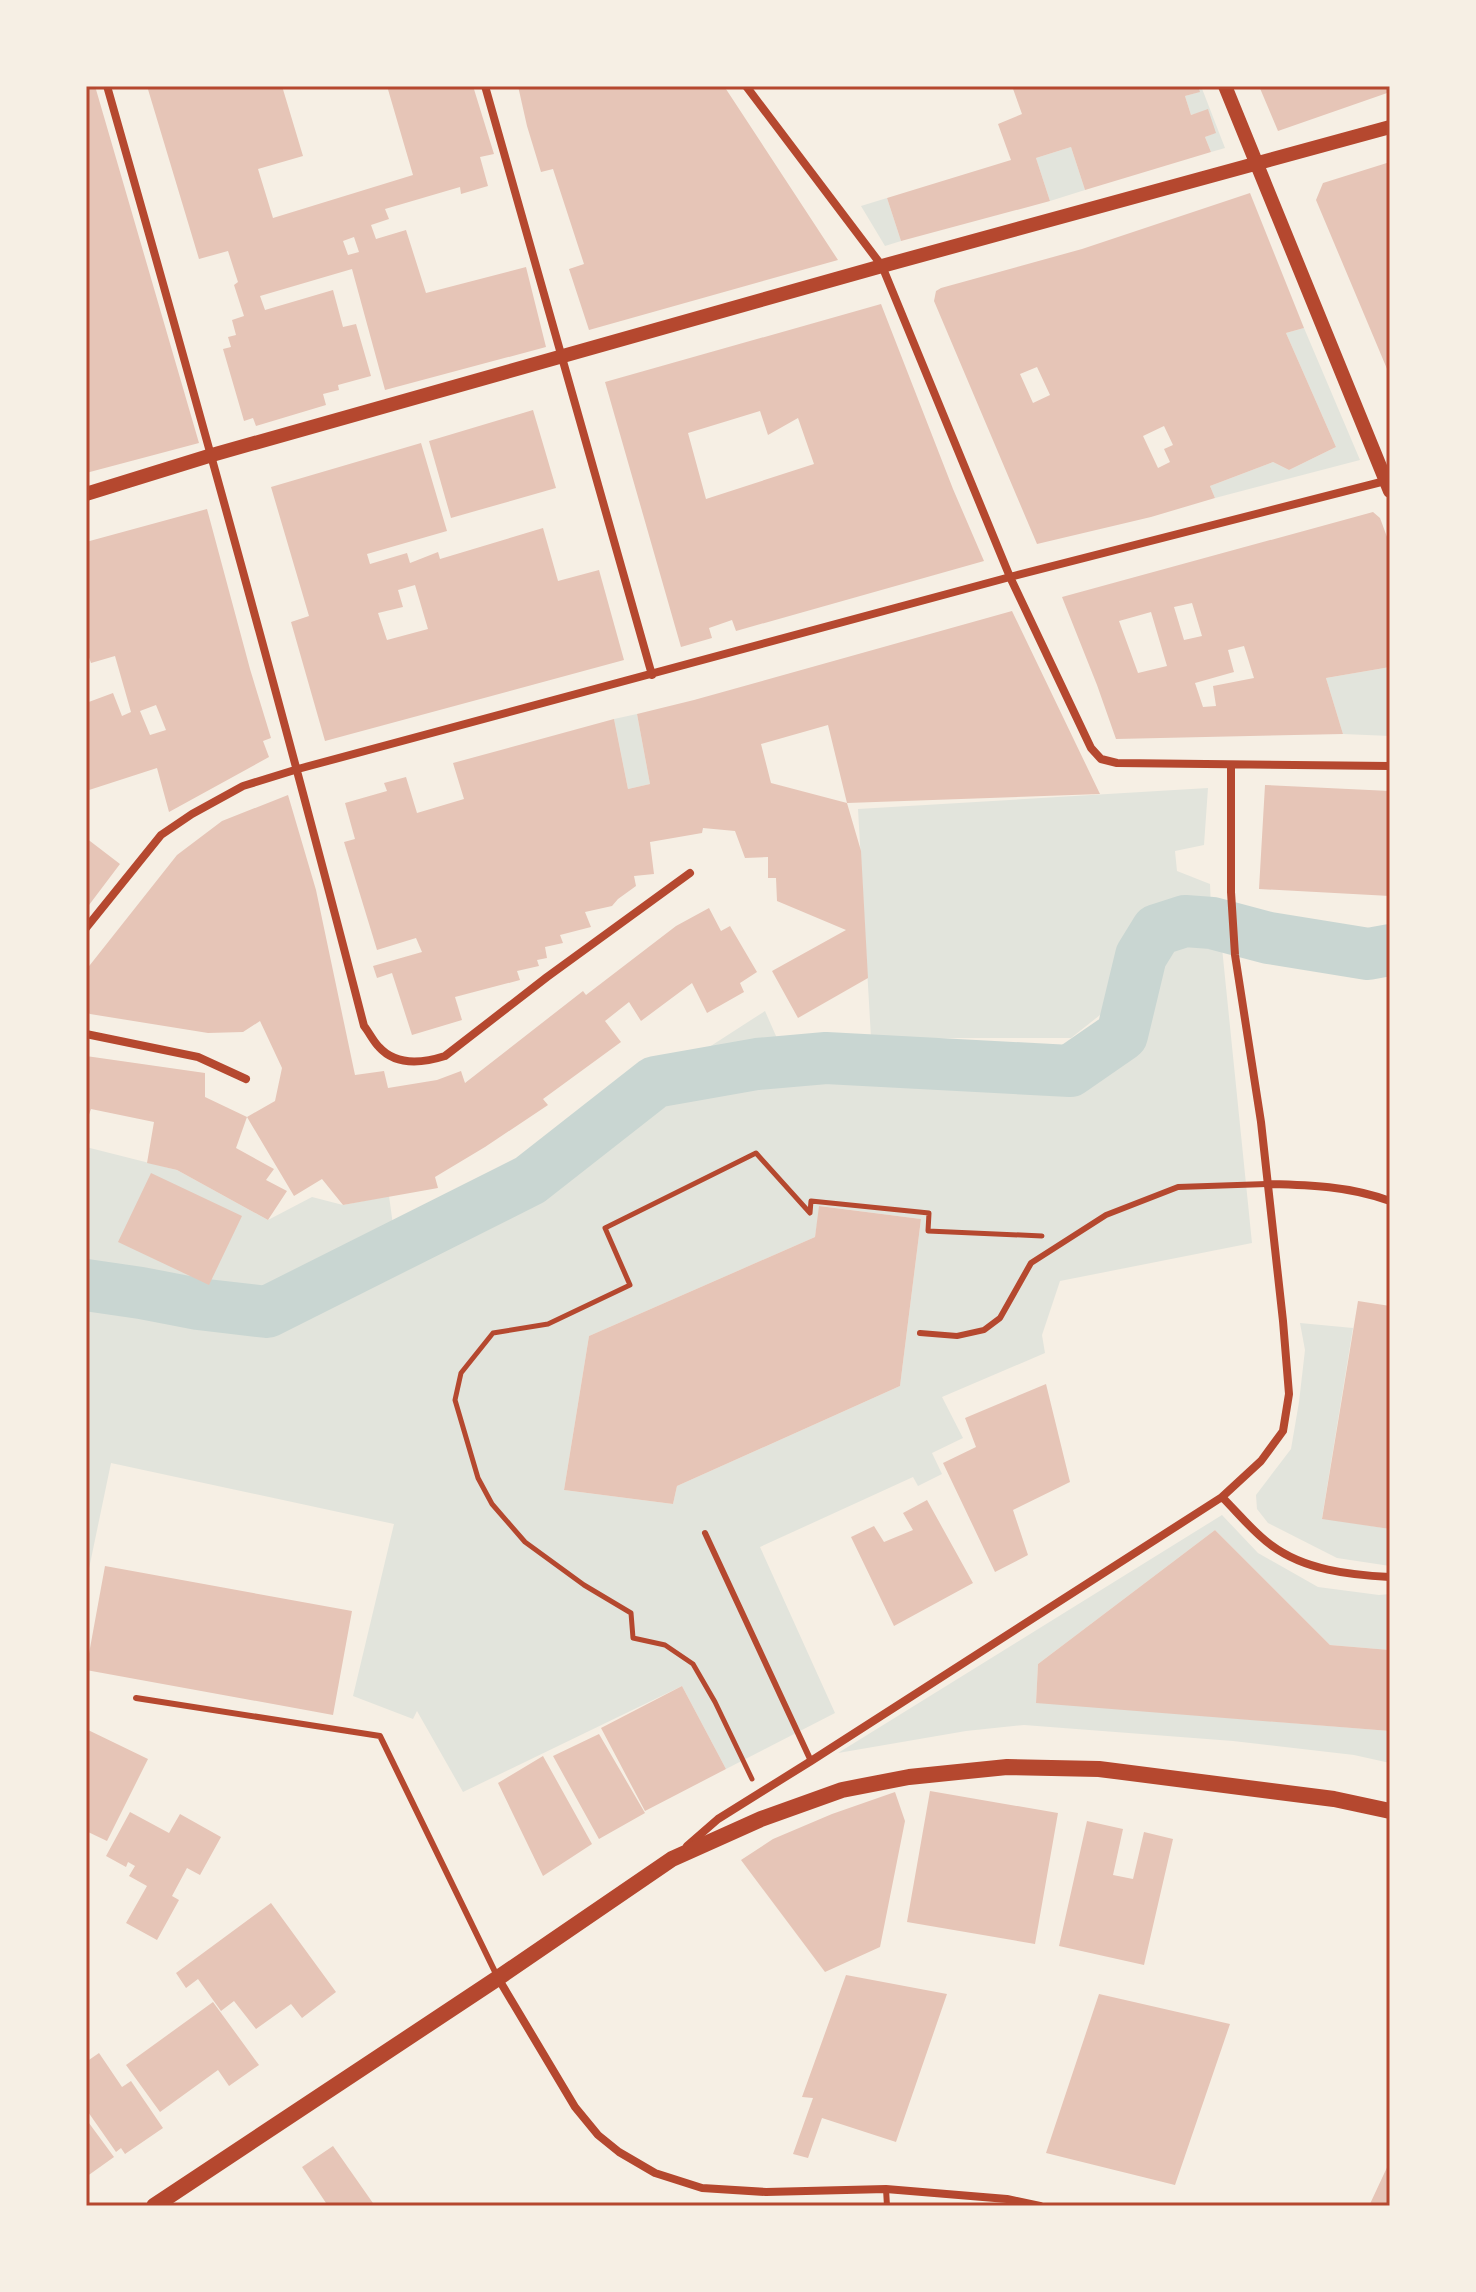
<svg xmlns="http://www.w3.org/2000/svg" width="1476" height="2292" font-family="'Golos Text',sans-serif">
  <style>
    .green { fill: #e2e4dc; fill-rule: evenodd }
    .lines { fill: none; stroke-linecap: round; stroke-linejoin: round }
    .river { stroke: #c9d6d2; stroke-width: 52 }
    .building { fill: #e6c5b7; fill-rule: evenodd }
    .path { stroke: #b5482f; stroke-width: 5 }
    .service { stroke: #b5482f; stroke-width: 6 }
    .minor { stroke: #b5482f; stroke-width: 8 }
    .tertiary { stroke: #b5482f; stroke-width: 14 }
    .secondary { stroke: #b5482f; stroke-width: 16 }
    .neatline { fill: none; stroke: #b5482f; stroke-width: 3 }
  </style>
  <rect width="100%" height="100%" fill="#f6efe4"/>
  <path class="green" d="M 1198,86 L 1201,86 L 1225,148 L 1211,152 L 1205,137 L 1215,133 L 1208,110 L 1191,115 L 1185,96 L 1199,92 Z
    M 1071,147 L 1085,190 L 1050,201 L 1036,158 Z
    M 887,198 L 901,241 L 885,246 L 861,206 Z
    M 1304,328 L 1360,460 L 1215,498 L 1210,486 L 1273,462 L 1289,470 L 1336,447 L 1286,333 Z
    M 1390,667 L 1390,736 L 1343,734 L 1326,678 Z
    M 637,714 L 650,784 L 628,789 L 614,719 Z
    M 1208,788 L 1204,845 L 1175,851 L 1177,871 L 1210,884 L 1211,909 L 1163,909 L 1126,950 L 1119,1000 L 1071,1038 L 871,1038 L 858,809 Z
    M 1183,933 L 1221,938 L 1252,1243 L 1060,1281 L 1042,1335 L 1045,1353 L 942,1397 L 963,1438 L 932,1453 L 942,1474 L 918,1486 L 913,1477 L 760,1547 L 835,1713 L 726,1769 L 682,1686 L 463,1792 L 417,1711 L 413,1719 L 353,1696 L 394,1524 L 111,1463 L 86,1583 L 86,1285 L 141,1293 L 198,1304 L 268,1312 L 530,1180 L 655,1082 L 765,1011 L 787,1061 L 826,1058 L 1070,1071 L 1122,1035 L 1158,941 L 1173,943 ZM 820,1206 L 921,1219 L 900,1386 L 677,1486 L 673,1504 L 564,1490 L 589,1336 L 815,1237 Z
    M 86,1147 L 177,1170 L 268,1220 L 312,1197 L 343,1205 L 389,1196 L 393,1225 L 270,1292 L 169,1279 L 86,1272 Z
    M 1300,1323 L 1353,1328 L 1322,1518 L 1390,1529 L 1390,1566 L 1337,1558 L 1268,1523 L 1257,1509 L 1256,1495 L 1291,1449 L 1299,1402 L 1305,1350 Z
    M 1222,1515 L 1258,1553 L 1318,1587 L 1379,1595 L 1390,1594 L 1390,1650 L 1330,1645 L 1215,1530 L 1038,1664 L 1036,1702 L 1390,1731 L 1390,1763 L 1354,1755 L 1233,1741 L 1024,1725 L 966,1731 L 838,1753 Z"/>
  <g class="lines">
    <path class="river" d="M 86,1285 L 141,1293 L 198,1304 L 267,1312 L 530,1180 L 655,1082 L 757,1064 L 826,1058 L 1070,1071 L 1122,1035 L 1141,956 L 1157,930 L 1185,921 L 1212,923 L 1269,938 L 1368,954 L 1390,950"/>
  </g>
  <path class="building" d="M 86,86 L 95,86 L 199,443 L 86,473 L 86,237 L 89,236 L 86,227 Z
    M 147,86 L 282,86 L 303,156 L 258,169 L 273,218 L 413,175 L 387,86 L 473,86 L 494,154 L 480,157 L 488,186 L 461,194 L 460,187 L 385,209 L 389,219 L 371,225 L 376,239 L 406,230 L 426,293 L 526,267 L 546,347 L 385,390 L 352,269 L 260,296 L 265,310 L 333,290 L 343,327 L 356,324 L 371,376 L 338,385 L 339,390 L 323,394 L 326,405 L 256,426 L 253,418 L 244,421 L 223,349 L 231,347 L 228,337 L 236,335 L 232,320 L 244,316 L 234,285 L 238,282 L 228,251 L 199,259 ZM 354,237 L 359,252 L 348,255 L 343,241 Z
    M 518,86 L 724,86 L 838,260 L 589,330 L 569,269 L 584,264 L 553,169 L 541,172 L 527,126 Z
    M 1012,86 L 1198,86 L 1200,92 L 1185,96 L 1191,115 L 1208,109 L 1216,133 L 1205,137 L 1211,152 L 1085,190 L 1071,147 L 1036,158 L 1050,201 L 901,241 L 887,198 L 1011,160 L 998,124 L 1022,114 Z
    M 1259,86 L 1390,86 L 1390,92 L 1278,131 Z
    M 1390,162 L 1390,376 L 1316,200 L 1323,183 Z
    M 1250,193 L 1304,328 L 1286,333 L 1336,447 L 1289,470 L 1273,462 L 1210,486 L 1215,498 L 1151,517 L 1037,544 L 934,301 L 936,291 L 941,288 L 1082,249 ZM 1037,367 L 1050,395 L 1033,403 L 1020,374 ZM 1164,426 L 1173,445 L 1164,449 L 1170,462 L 1158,468 L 1143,436 Z
    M 881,304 L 953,489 L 984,561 L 736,631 L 732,620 L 709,628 L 712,638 L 681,647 L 605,382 ZM 760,411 L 768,435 L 798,418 L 814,464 L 706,499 L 688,433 Z
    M 533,410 L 556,488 L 451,518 L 429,441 Z
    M 421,443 L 447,531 L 367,554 L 370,564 L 407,553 L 410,563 L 438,552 L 440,559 L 543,528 L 558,581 L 599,570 L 624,660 L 325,741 L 291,622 L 309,616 L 271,487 ZM 415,585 L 428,629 L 387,640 L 378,613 L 403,607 L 398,590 Z
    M 207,509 L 250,669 L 271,738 L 263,741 L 269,757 L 169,812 L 157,768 L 86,791 L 86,703 L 113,693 L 122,716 L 131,712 L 115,656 L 91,663 L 86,649 L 86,542 ZM 156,705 L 166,730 L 150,735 L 140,711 Z
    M 1373,512 L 1380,518 L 1390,545 L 1390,667 L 1326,678 L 1343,734 L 1116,739 L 1097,685 L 1062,597 ZM 1192,603 L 1202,636 L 1184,640 L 1174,607 ZM 1151,612 L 1167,666 L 1138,673 L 1119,621 ZM 1244,646 L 1254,678 L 1213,686 L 1216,706 L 1203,707 L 1195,683 L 1234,672 L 1228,650 Z
    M 1012,611 L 1100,794 L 847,803 L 861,851 L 868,978 L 798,1018 L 772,971 L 846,930 L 777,901 L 776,878 L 768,878 L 768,857 L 745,858 L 735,831 L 703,828 L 702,833 L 650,842 L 654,874 L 634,876 L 636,886 L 618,899 L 612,906 L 585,912 L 591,927 L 560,935 L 563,943 L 545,947 L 547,958 L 537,960 L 539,966 L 517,971 L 520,980 L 455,997 L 462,1020 L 412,1035 L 392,973 L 377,978 L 373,966 L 422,952 L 416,938 L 377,950 L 344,842 L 355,839 L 345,803 L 387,791 L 384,783 L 406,777 L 417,813 L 464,799 L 453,763 L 614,719 L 628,789 L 650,784 L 637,714 L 694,700 ZM 828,725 L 847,803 L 771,783 L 761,744 Z
    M 1265,785 L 1390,791 L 1390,896 L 1259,889 Z
    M 288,795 L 316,890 L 355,1075 L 384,1071 L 388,1088 L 437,1080 L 461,1071 L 465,1083 L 583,991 L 586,995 L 676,926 L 709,908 L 721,931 L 730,926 L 757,972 L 740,983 L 744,992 L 707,1013 L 692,983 L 641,1021 L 629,1002 L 605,1021 L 621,1042 L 543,1099 L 548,1105 L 485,1147 L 435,1177 L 438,1188 L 343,1205 L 322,1179 L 294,1196 L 247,1117 L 236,1148 L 274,1169 L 266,1180 L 287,1191 L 268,1220 L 177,1170 L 147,1163 L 154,1122 L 91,1109 L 86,1123 L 86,1056 L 205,1073 L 205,1097 L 247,1117 L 275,1101 L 282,1068 L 260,1021 L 243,1032 L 208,1033 L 90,1014 L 86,1011 L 86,970 L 177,855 L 222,821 Z
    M 86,838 L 120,864 L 86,909 Z
    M 151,1173 L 242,1216 L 209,1285 L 118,1242 Z
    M 819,1206 L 921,1219 L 900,1386 L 677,1486 L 673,1504 L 564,1490 L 589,1336 L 815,1237 Z
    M 1358,1301 L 1390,1306 L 1390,1529 L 1322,1519 Z
    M 1046,1384 L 1070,1482 L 1013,1510 L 1028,1555 L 995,1572 L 943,1463 L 976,1447 L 965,1418 Z
    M 927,1500 L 973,1583 L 894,1626 L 851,1537 L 874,1526 L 884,1542 L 913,1530 L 903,1513 Z
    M 1215,1530 L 1330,1645 L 1390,1650 L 1390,1731 L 1036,1703 L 1038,1664 Z
    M 105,1566 L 352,1611 L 333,1715 L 86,1670 Z
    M 682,1686 L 726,1769 L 645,1811 L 601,1728 Z
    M 86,1729 L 148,1759 L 107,1841 L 86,1831 Z
    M 599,1734 L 645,1813 L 599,1839 L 553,1756 Z
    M 543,1756 L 592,1844 L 543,1876 L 498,1783 Z
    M 930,1791 L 1058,1813 L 1035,1944 L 907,1922 Z
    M 895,1792 L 905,1821 L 880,1947 L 825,1972 L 741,1860 L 773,1839 L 832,1814 Z
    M 130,1812 L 169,1833 L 180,1814 L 221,1837 L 200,1875 L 187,1868 L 172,1896 L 179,1900 L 157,1940 L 126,1923 L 147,1886 L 129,1876 L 135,1866 L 128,1862 L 126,1867 L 106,1856 Z
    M 1087,1821 L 1123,1829 L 1113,1875 L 1133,1879 L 1144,1832 L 1173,1839 L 1144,1965 L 1059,1946 Z
    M 271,1903 L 336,1992 L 302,2018 L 291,2004 L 256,2029 L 234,2001 L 221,2011 L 198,1979 L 186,1988 L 176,1973 Z
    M 846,1975 L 947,1994 L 896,2142 L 822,2118 L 808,2158 L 793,2154 L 813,2098 L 802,2097 Z
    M 1099,1994 L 1230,2024 L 1175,2185 L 1046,2153 Z
    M 213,2002 L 259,2065 L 229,2086 L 218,2070 L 160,2112 L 126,2065 Z
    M 99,2053 L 122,2087 L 131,2081 L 163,2128 L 125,2154 L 121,2148 L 116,2152 L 86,2109 L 86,2062 Z
    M 86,2119 L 114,2157 L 86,2177 Z
    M 333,2146 L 375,2206 L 328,2206 L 302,2167 Z
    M 1390,2161 L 1390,2206 L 1369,2206 Z"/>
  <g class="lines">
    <path class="path" d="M 752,1779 L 715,1702 L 693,1664 L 665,1645 L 633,1638 L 631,1613 L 584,1585 L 525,1542 L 492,1504 L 478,1478 L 455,1400 L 461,1373 L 493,1333 L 548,1324 L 630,1285 L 605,1228 L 756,1153 L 810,1213 L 811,1201 L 929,1213 L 928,1231 L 1042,1236"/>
    <path class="service" d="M 920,1333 L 957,1336 L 984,1330 L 1000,1318 L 1031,1263 L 1106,1215 L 1178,1187 L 1267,1184
      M 705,1533 L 811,1761
      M 136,1698 L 380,1736 L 498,1978
      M 886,2189 L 887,2206"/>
    <path class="minor" d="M 107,86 C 196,398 283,711 364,1026 C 369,1032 373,1041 379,1047 C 396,1066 423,1063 445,1056 L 547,977 L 690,873
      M 485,86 L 652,675
      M 746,86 L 882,266 L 1010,577 L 1091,748 L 1101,759 L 1117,763 L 1390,766
      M 86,928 L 161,835 L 192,814 L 243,786 L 298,769 L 1010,577 L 1389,480
      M 86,1034 L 198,1057 L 246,1079
      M 1267,1184 C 1310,1185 1349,1186 1390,1201
      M 1222,1497 L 1261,1461 L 1283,1431 L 1289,1394 L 1283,1321 L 1261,1122 L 1235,955 L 1231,892 L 1231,765
      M 687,1846 L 718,1819 L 811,1761 L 1222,1497 C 1238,1513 1253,1532 1271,1545 C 1304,1570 1350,1575 1390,1577
      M 498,1978 L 575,2107 L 598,2135 L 619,2152 L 655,2173 L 702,2188 L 766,2192 L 886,2189 L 1007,2199 L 1040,2206"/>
    <path class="tertiary" d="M 1225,86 L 1390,491
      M 86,494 L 212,455 L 882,266 L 1390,127"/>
    <path class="secondary" d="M 154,2206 L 498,1978 L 672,1859 L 761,1819 L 842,1790 L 909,1777 L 1007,1767 L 1099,1769 L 1334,1799 L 1390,1811"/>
  </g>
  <rect width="1476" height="2292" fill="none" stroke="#f6efe4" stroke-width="176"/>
  <rect x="88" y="88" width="1300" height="2116" class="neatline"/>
</svg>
